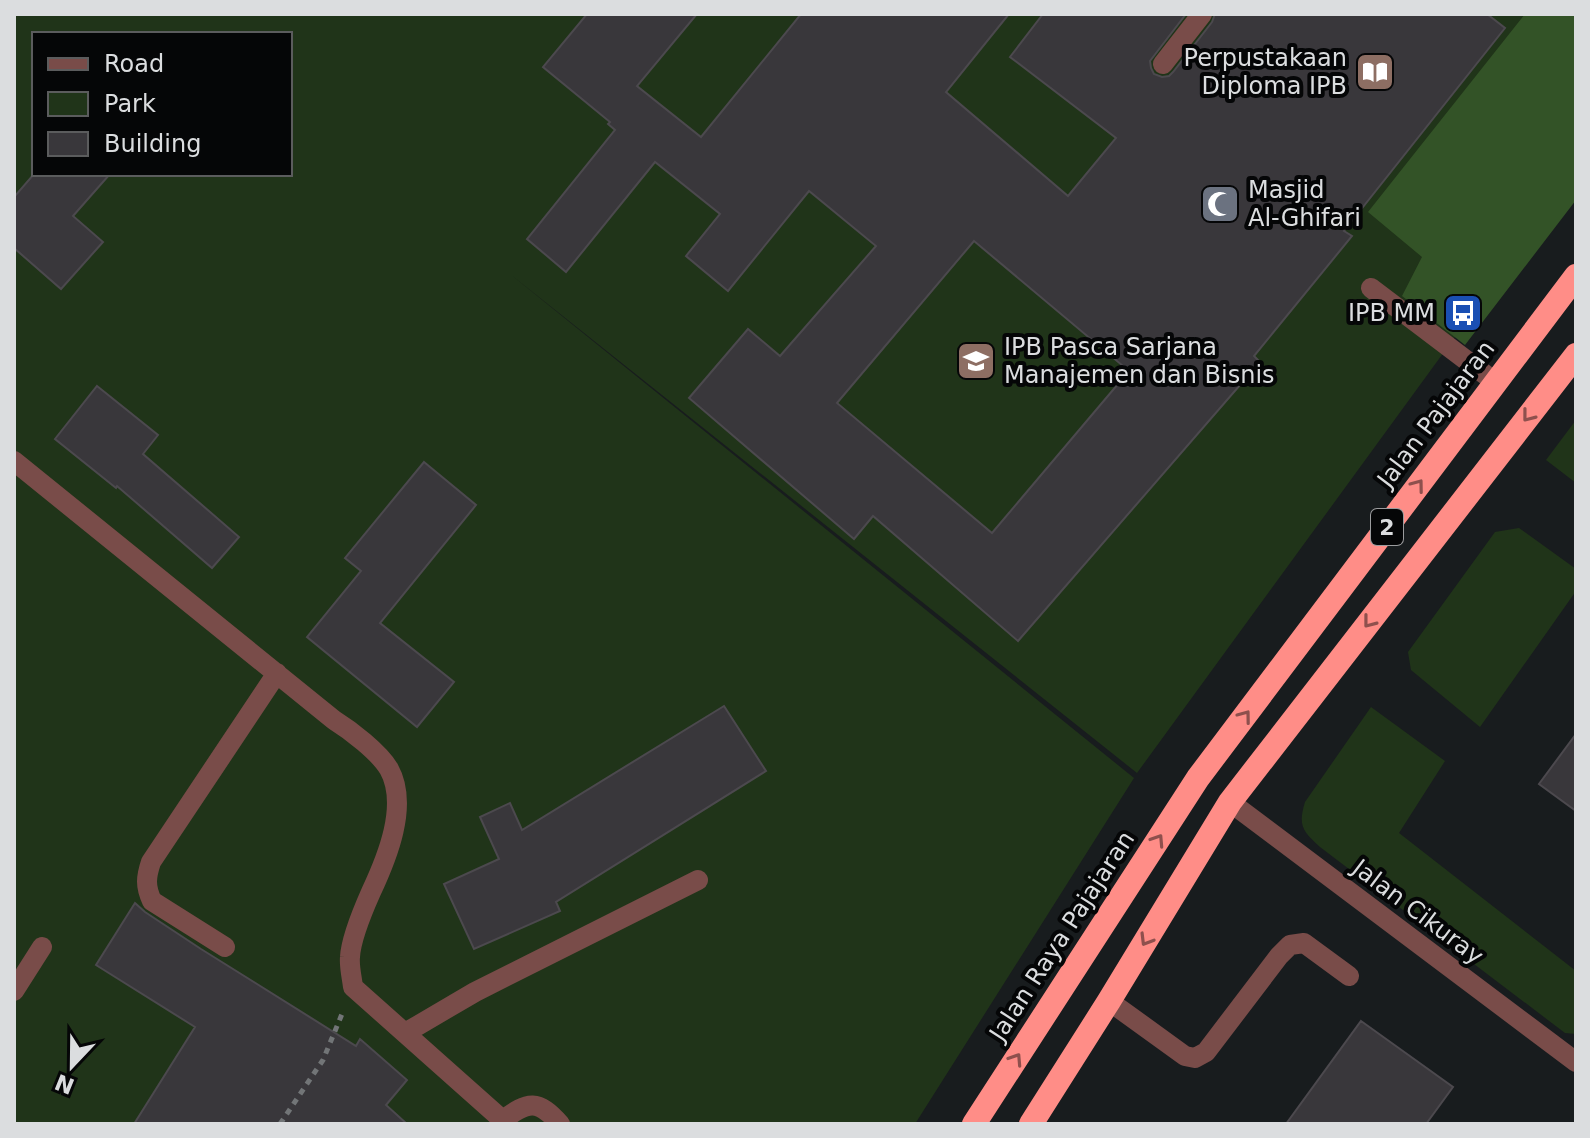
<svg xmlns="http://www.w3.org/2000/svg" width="1590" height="1138" font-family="'DejaVu Sans',sans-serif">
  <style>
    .green { fill: #203419; fill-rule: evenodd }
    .forest { fill: #335327 }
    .building { fill: #39373b; stroke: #4c494e; stroke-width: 2; fill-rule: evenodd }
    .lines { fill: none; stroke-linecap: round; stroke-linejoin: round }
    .path { stroke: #727577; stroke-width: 5; stroke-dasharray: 6 6; stroke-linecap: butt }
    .minor { stroke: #794c49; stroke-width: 20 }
    .highway { stroke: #ff8d87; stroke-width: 24 }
    .oneway { stroke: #8e504d }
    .labels { text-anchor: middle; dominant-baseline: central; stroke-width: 8; stroke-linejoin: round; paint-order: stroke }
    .shield { fill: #050607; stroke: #9b9c9e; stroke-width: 2 }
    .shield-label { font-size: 22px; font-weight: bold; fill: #dbdddf }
    .poi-label { font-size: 24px; fill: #dbdddf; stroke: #050607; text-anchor: end }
    .street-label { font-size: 24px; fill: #dbdddf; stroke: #050607 }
  </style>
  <rect width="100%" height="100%" fill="#181c1e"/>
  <path class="green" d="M 14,14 L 1576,14 L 1576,171 L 1137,773 L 510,274 L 1134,778 L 915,1124 L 14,1124 ZM 34,34 L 290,34 L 290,174 L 34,174 Z
    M 1576,420 L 1576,483 L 1546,460 Z
    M 1519,528 L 1576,569 L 1576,591 L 1480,727 L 1411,670 L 1408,652 L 1495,532 Z
    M 1371,707 L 1445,761 L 1399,833 L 1576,971 L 1576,1034 L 1565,1033 L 1320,847 C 1302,831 1298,825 1305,802 Z"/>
  <path class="forest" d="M 1525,14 L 1576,14 L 1576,200 L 1465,345 L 1402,296 L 1422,257 L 1368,212 Z"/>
  <path class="building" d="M 587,14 L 697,14 L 637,86 L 701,137 L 801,14 L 1009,14 L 946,92 L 1068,196 L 1116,138 L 1010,57 L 1043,14 L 1186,14 L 1150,61 L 1151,68 L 1154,74 L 1162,77 L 1169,76 L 1173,72 L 1212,22 L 1215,14 L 1487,14 L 1505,28 L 1344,231 L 1352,236 L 1254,356 L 1260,362 L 1018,641 L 873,516 L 854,539 L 689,398 L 748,329 L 780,356 L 876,246 L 809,191 L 728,291 L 686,256 L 720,214 L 655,162 L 566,272 L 527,239 L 615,130 L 608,124 L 610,122 L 543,67 ZM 974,241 L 1129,371 L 992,533 L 837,403 Z
    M 34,174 L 110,174 L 73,216 L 103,242 L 61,289 L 14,248 L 14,197 Z
    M 97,386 L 158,435 L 143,454 L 239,537 L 212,568 L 117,486 L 116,488 L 55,439 Z
    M 424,462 L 476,505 L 380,623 L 454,682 L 417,727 L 307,637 L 361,571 L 345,558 Z
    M 724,706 L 766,771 L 556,902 L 560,911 L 474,949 L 444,884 L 499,859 L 480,817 L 510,803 L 522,830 Z
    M 1576,734 L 1576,811 L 1539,784 Z
    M 135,903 L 145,912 L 201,949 L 356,1046 L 360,1039 L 407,1080 L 386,1105 L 407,1124 L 134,1124 L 195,1027 L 96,965 Z
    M 1361,1021 L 1453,1087 L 1426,1124 L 1286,1124 Z"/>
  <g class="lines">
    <path class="path" d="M 280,1124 L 323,1060 L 342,1014"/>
    <path class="minor" d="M 1163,64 L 1202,14
      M 1371,288 L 1495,382
      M 14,461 L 334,720 C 350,730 379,752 389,769 C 409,805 387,858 371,892 C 363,910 351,938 350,957 C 349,966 352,978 353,987 L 507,1124
      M 1230,802 L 1576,1062
      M 225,947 L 152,901 C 145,886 146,877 151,862 L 277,673
      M 14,991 L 42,947
      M 1109,1001 L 1185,1056 L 1195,1058 L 1206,1052 L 1279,956 L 1290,945 L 1304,943 L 1349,976
      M 405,1033 L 475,992 L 698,880
      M 503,1120 C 528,1101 538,1099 560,1124"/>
    <path class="highway" d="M 974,1124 L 1198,778 L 1576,276
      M 1031,1124 L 1109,1001 L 1230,802 L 1576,355"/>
  </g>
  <defs><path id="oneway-chevron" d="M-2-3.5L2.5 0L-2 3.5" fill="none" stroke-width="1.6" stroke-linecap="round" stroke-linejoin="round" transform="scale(2)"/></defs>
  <g class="oneway">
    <use href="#oneway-chevron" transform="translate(1528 416) rotate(128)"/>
    <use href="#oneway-chevron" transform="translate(1418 485) rotate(-53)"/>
    <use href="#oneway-chevron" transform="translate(1369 622) rotate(128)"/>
    <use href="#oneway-chevron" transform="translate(1245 716) rotate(-53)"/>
    <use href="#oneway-chevron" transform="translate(1158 840) rotate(-57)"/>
    <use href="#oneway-chevron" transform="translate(1146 940) rotate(121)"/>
    <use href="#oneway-chevron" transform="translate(1016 1059) rotate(-57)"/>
  </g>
  <defs>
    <symbol id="library-square" viewBox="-11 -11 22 22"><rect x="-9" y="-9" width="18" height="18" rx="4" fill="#8d6e63" stroke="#050607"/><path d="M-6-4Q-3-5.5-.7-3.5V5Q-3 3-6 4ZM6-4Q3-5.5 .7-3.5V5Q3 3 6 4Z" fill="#fff"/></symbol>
    <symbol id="mosque-square" viewBox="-11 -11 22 22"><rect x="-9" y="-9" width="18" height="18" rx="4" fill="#6b7280" stroke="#050607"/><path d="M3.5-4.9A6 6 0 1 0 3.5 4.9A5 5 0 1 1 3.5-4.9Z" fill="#fff"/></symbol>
    <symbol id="bus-square" viewBox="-11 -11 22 22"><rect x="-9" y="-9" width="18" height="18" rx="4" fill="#1a4fb4" stroke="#050607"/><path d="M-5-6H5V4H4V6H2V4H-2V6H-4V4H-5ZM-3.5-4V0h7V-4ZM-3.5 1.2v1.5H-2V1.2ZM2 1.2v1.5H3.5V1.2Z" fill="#fff"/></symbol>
    <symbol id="university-square" viewBox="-11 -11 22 22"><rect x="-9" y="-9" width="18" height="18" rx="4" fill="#8d6e63" stroke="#050607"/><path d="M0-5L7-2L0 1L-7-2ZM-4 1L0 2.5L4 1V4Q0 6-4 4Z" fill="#fff"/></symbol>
  </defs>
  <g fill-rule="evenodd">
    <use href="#library-square" x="1353" y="50" width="44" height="44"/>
    <use href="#mosque-square" x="1198" y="182" width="44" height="44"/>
    <use href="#bus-square" x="1441" y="291" width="44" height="44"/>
    <use href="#university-square" x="954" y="339" width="44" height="44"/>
  </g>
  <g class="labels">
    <rect class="shield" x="1371" y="509" width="32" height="36" rx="6"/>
    <g class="shield-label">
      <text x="1387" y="527">2</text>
    </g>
    <g class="poi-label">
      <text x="1347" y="58">Perpustakaan<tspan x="1347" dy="28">Diploma IPB</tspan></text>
      <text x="1248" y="190" text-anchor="start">Masjid<tspan x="1248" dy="28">Al-Ghifari</tspan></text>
      <text x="1435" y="313">IPB MM</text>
      <text x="1004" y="347" text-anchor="start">IPB Pasca Sarjana<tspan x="1004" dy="28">Manajemen dan Bisnis</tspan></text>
    </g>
    <g class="street-label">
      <text transform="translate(1436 414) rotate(-53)">Jalan Pajajaran</text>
      <text transform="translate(1418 912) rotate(37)">Jalan Cikuray</text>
      <text transform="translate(1062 936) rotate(-57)">Jalan Raya Pajajaran</text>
    </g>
  </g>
  <rect width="1590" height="1138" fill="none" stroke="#dbdddf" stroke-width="32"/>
  <rect x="32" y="32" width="260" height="144" fill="#050607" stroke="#5b5c5d" stroke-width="2"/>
  <rect x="48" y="58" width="40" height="12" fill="#794c49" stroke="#5b5c5d" stroke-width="2"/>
  <text x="104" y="72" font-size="24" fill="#dbdddf">Road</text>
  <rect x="48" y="92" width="40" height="24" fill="#203419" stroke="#5b5c5d" stroke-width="2"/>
  <text x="104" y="112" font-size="24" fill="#dbdddf">Park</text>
  <rect x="48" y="132" width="40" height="24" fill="#39373b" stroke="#5b5c5d" stroke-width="2"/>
  <text x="104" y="152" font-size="24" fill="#dbdddf">Building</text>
  <g transform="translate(72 1066) rotate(202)" stroke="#050607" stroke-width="6" paint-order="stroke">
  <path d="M0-6L14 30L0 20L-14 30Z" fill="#dbdddf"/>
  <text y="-12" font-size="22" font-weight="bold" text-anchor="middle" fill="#dbdddf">N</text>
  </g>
</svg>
